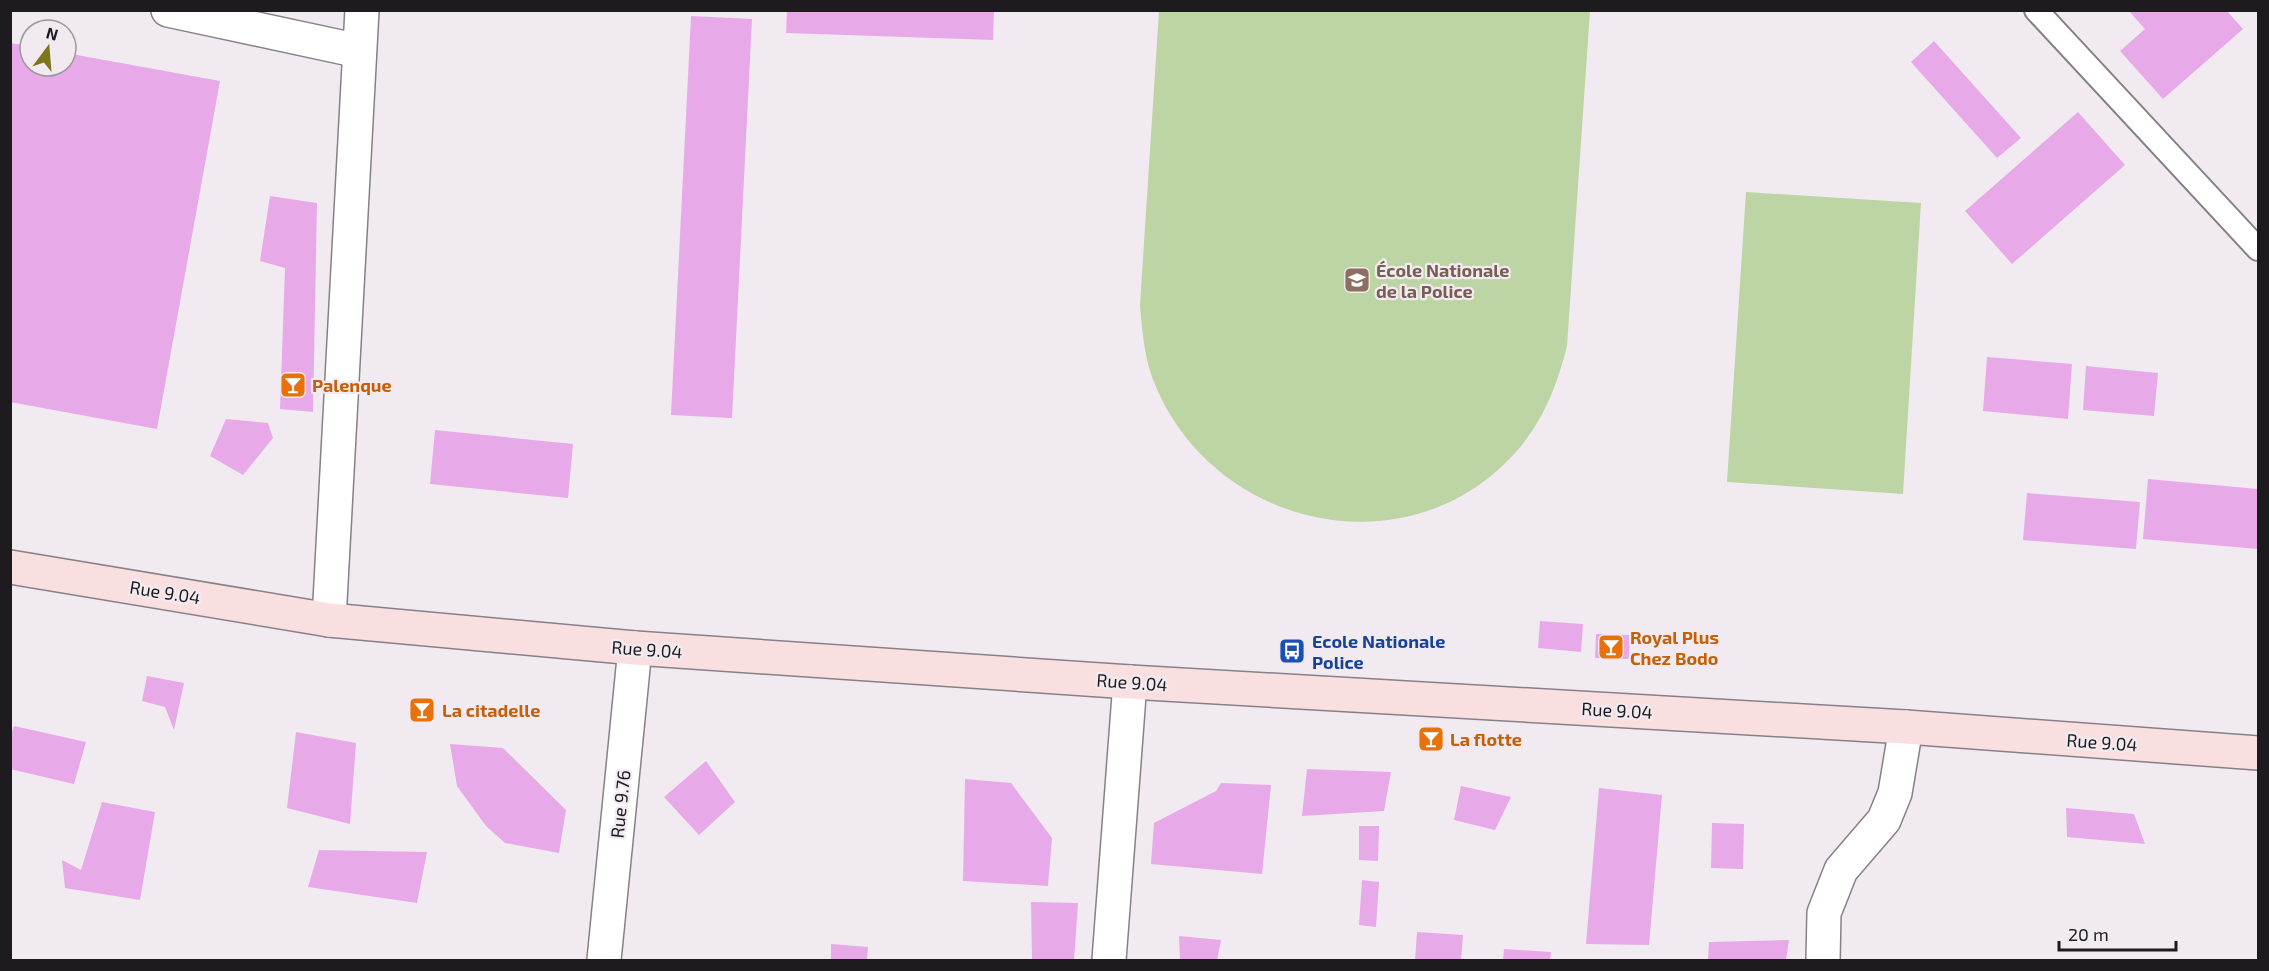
<svg xmlns="http://www.w3.org/2000/svg" width="2269" height="971" font-family="'Exo 2',sans-serif">
  <style>
    .green { fill: #bdd4a4 }
    .building { fill: #e8a9e8 }
    .lines { fill: none; stroke-linecap: round; stroke-linejoin: round }
    .lane-casing { stroke: #868186; stroke-width: 26 }
    .street-casing { stroke: #868186; stroke-width: 36 }
    .secondary-casing { stroke: #868186; stroke-width: 36 }
    .lane { stroke: #fff; stroke-width: 22 }
    .street { stroke: #fff; stroke-width: 33 }
    .secondary { stroke: #fadfe1; stroke-width: 33 }
    .labels { text-anchor: middle; dominant-baseline: central; stroke-width: 4.5; stroke-linejoin: round; paint-order: stroke }
    .education-label { font-size: 18px; font-weight: bold; fill: #785e54; stroke: #f1ebf1; text-anchor: start }
    .food-label { font-size: 18px; font-weight: bold; fill: #c56008; stroke: #f1ebf1; text-anchor: start }
    .street-label { font-size: 18px; fill: #1d1b1d; stroke: #f1ebf1 }
    .transit-label { font-size: 18px; font-weight: bold; fill: #164399; stroke: #f1ebf1; text-anchor: start }
  </style>
  <rect width="100%" height="100%" fill="#f1ebf1"/>
  <path class="green" d="M 1159,11 L 1590,11 L 1567,346 C 1558,381 1547,412 1525,441 C 1420,576 1210,533 1152,377 C 1144,354 1142,329 1140,305 Z
    M 1746,192 L 1921,203 L 1903,494 L 1727,482 Z"/>
  <path class="building" d="M 787,10 L 994,10 L 993,40 L 786,33 Z
    M 2128,10 L 2226,10 L 2243,29 L 2163,99 L 2120,51 L 2145,29 Z
    M 691,16 L 752,19 L 732,418 L 671,415 Z
    M 1934,41 L 2021,138 L 1997,158 L 1911,62 Z
    M 10,43 L 30,46 L 30,66 L 66,66 L 66,53 L 220,81 L 157,429 L 10,402 Z
    M 2078,112 L 2125,165 L 2012,264 L 1965,211 Z
    M 270,196 L 317,203 L 313,412 L 280,409 L 285,268 L 260,261 Z
    M 1987,357 L 2072,364 L 2068,419 L 1983,411 Z
    M 2086,366 L 2158,373 L 2154,416 L 2083,410 Z
    M 226,419 L 268,423 L 273,438 L 243,475 L 210,456 Z
    M 435,430 L 573,444 L 568,498 L 430,484 Z
    M 2148,479 L 2258,489 L 2258,549 L 2143,539 Z
    M 2027,493 L 2140,502 L 2136,549 L 2023,540 Z
    M 1540,621 L 1583,624 L 1581,652 L 1538,648 Z
    M 1596,634 L 1630,635 L 1629,659 L 1595,658 Z
    M 147,676 L 184,683 L 174,730 L 165,707 L 142,701 Z
    M 14,726 L 86,742 L 74,784 L 10,769 L 10,739 Z
    M 296,732 L 356,743 L 350,824 L 287,808 Z
    M 450,744 L 503,748 L 566,810 L 559,853 L 505,843 L 486,826 L 457,786 Z
    M 706,761 L 735,802 L 699,835 L 664,797 Z
    M 1307,769 L 1391,772 L 1384,811 L 1302,816 Z
    M 965,779 L 1011,783 L 1052,838 L 1048,886 L 963,881 Z
    M 1221,783 L 1271,785 L 1262,874 L 1151,864 L 1154,823 L 1216,791 Z
    M 1461,786 L 1511,797 L 1495,830 L 1454,820 Z
    M 1599,788 L 1662,795 L 1649,945 L 1586,944 Z
    M 102,802 L 155,812 L 140,900 L 65,888 L 62,860 L 81,870 Z
    M 2066,808 L 2134,814 L 2145,844 L 2067,837 Z
    M 1712,823 L 1744,824 L 1743,869 L 1711,868 Z
    M 1359,826 L 1379,826 L 1378,861 L 1359,860 Z
    M 319,850 L 427,852 L 417,903 L 308,887 Z
    M 1362,880 L 1379,882 L 1376,927 L 1359,925 Z
    M 1031,902 L 1078,903 L 1074,960 L 1032,960 Z
    M 1417,932 L 1463,935 L 1461,960 L 1415,960 Z
    M 1179,936 L 1221,940 L 1217,960 L 1180,960 Z
    M 1789,940 L 1786,960 L 1708,960 L 1709,942 Z
    M 831,944 L 868,947 L 867,960 L 831,960 Z
    M 1504,949 L 1551,952 L 1550,960 L 1503,960 Z"/>
  <g class="lines">
    <defs>
      <path id="lane" d="M 2036,10 L 2258,249"/>
      <path id="street" d="M 168,10 L 359,51
        M 329,620 L 362,10
        M 604,960 L 635,648
        M 1109,960 L 1130,682
        M 1823,960 L 1824,913 L 1841,870 L 1884,820 L 1895,793 L 1906,727"/>
      <path id="secondary" d="M 10,567 L 329,620 L 635,648 L 1130,682 L 1906,727 L 2258,753"/>
    </defs>
    <use href="#lane" class="lane-casing"/>
    <use href="#street" class="street-casing"/>
    <use href="#secondary" class="secondary-casing"/>
    <use href="#lane" class="lane"/>
    <use href="#street" class="street"/>
    <use href="#secondary" class="secondary"/>
  </g>
  <defs>
    <symbol id="school-square" viewBox="-11 -11 22 22"><rect x="-9" y="-9" width="18" height="18" rx="4" fill="#8d6e63" stroke="#f1ebf1"/><path d="M0-5L7-2L0 1L-7-2ZM-4 1L0 2.5L4 1V4Q0 6-4 4Z" fill="#fff"/></symbol>
    <symbol id="bar-square" viewBox="-11 -11 22 22"><rect x="-9" y="-9" width="18" height="18" rx="4" fill="#e8710a" stroke="#f1ebf1"/><path d="M-6-5H6L.8 .8V4.5H3.5V6h-7V4.5H-.8V.8Z" fill="#fff"/></symbol>
    <symbol id="bus-square" viewBox="-11 -11 22 22"><rect x="-9" y="-9" width="18" height="18" rx="4" fill="#1a4fb4" stroke="#f1ebf1"/><path d="M-5-6H5V4H4V6H2V4H-2V6H-4V4H-5ZM-3.5-4V0h7V-4ZM-3.5 1.2v1.5H-2V1.2ZM2 1.2v1.5H3.5V1.2Z" fill="#fff"/></symbol>
  </defs>
  <g fill-rule="evenodd">
    <use href="#school-square" x="1342" y="265" width="30" height="30"/>
    <use href="#bar-square" x="278" y="370" width="30" height="30"/>
    <use href="#bar-square" x="1596" y="632" width="30" height="30"/>
    <use href="#bus-square" x="1277" y="636" width="30" height="30"/>
    <use href="#bar-square" x="407" y="695" width="30" height="30"/>
    <use href="#bar-square" x="1416" y="724" width="30" height="30"/>
  </g>
  <g class="labels">
    <g class="education-label">
      <text x="1376" y="270">École Nationale<tspan x="1376" dy="21">de la Police</tspan></text>
    </g>
    <g class="food-label">
      <text x="312" y="385">Palenque</text>
      <text x="1630" y="637">Royal Plus<tspan x="1630" dy="21">Chez Bodo</tspan></text>
      <text x="442" y="710">La citadelle</text>
      <text x="1450" y="739">La flotte</text>
    </g>
    <g class="street-label">
      <text transform="translate(165 592) rotate(9)">Rue 9.04</text>
      <text transform="translate(647 649) rotate(4)">Rue 9.04</text>
      <text transform="translate(1132 682) rotate(4)">Rue 9.04</text>
      <text transform="translate(1617 710) rotate(3)">Rue 9.04</text>
      <text transform="translate(2102 742) rotate(4)">Rue 9.04</text>
      <text transform="translate(620 804) rotate(-84)">Rue 9.76</text>
    </g>
    <g class="transit-label">
      <text x="1312" y="641">Ecole Nationale<tspan x="1312" dy="21">Police</tspan></text>
    </g>
  </g>
  <rect width="2269" height="971" fill="none" stroke="#1d1b1d" stroke-width="24"/>
  <g transform="translate(48 48) rotate(16)"><circle r="28" fill="#f1ebf1" stroke="#9c989c" stroke-width="1.5"/>
  <path d="M0-4.5L10 22L0 15L-10 22Z" fill="#7d761a"/>
  <text y="-9" font-size="16" font-weight="bold" text-anchor="middle" fill="#1d1b1d">N</text>
  </g>
  <path d="M2059 941v9h117v-9" fill="none" stroke="#1d1b1d" stroke-width="3"/>
  <text x="2068" y="941" font-size="18" fill="#1d1b1d" stroke="#f1ebf1" stroke-width="4.5" paint-order="stroke">20 m</text>
</svg>
